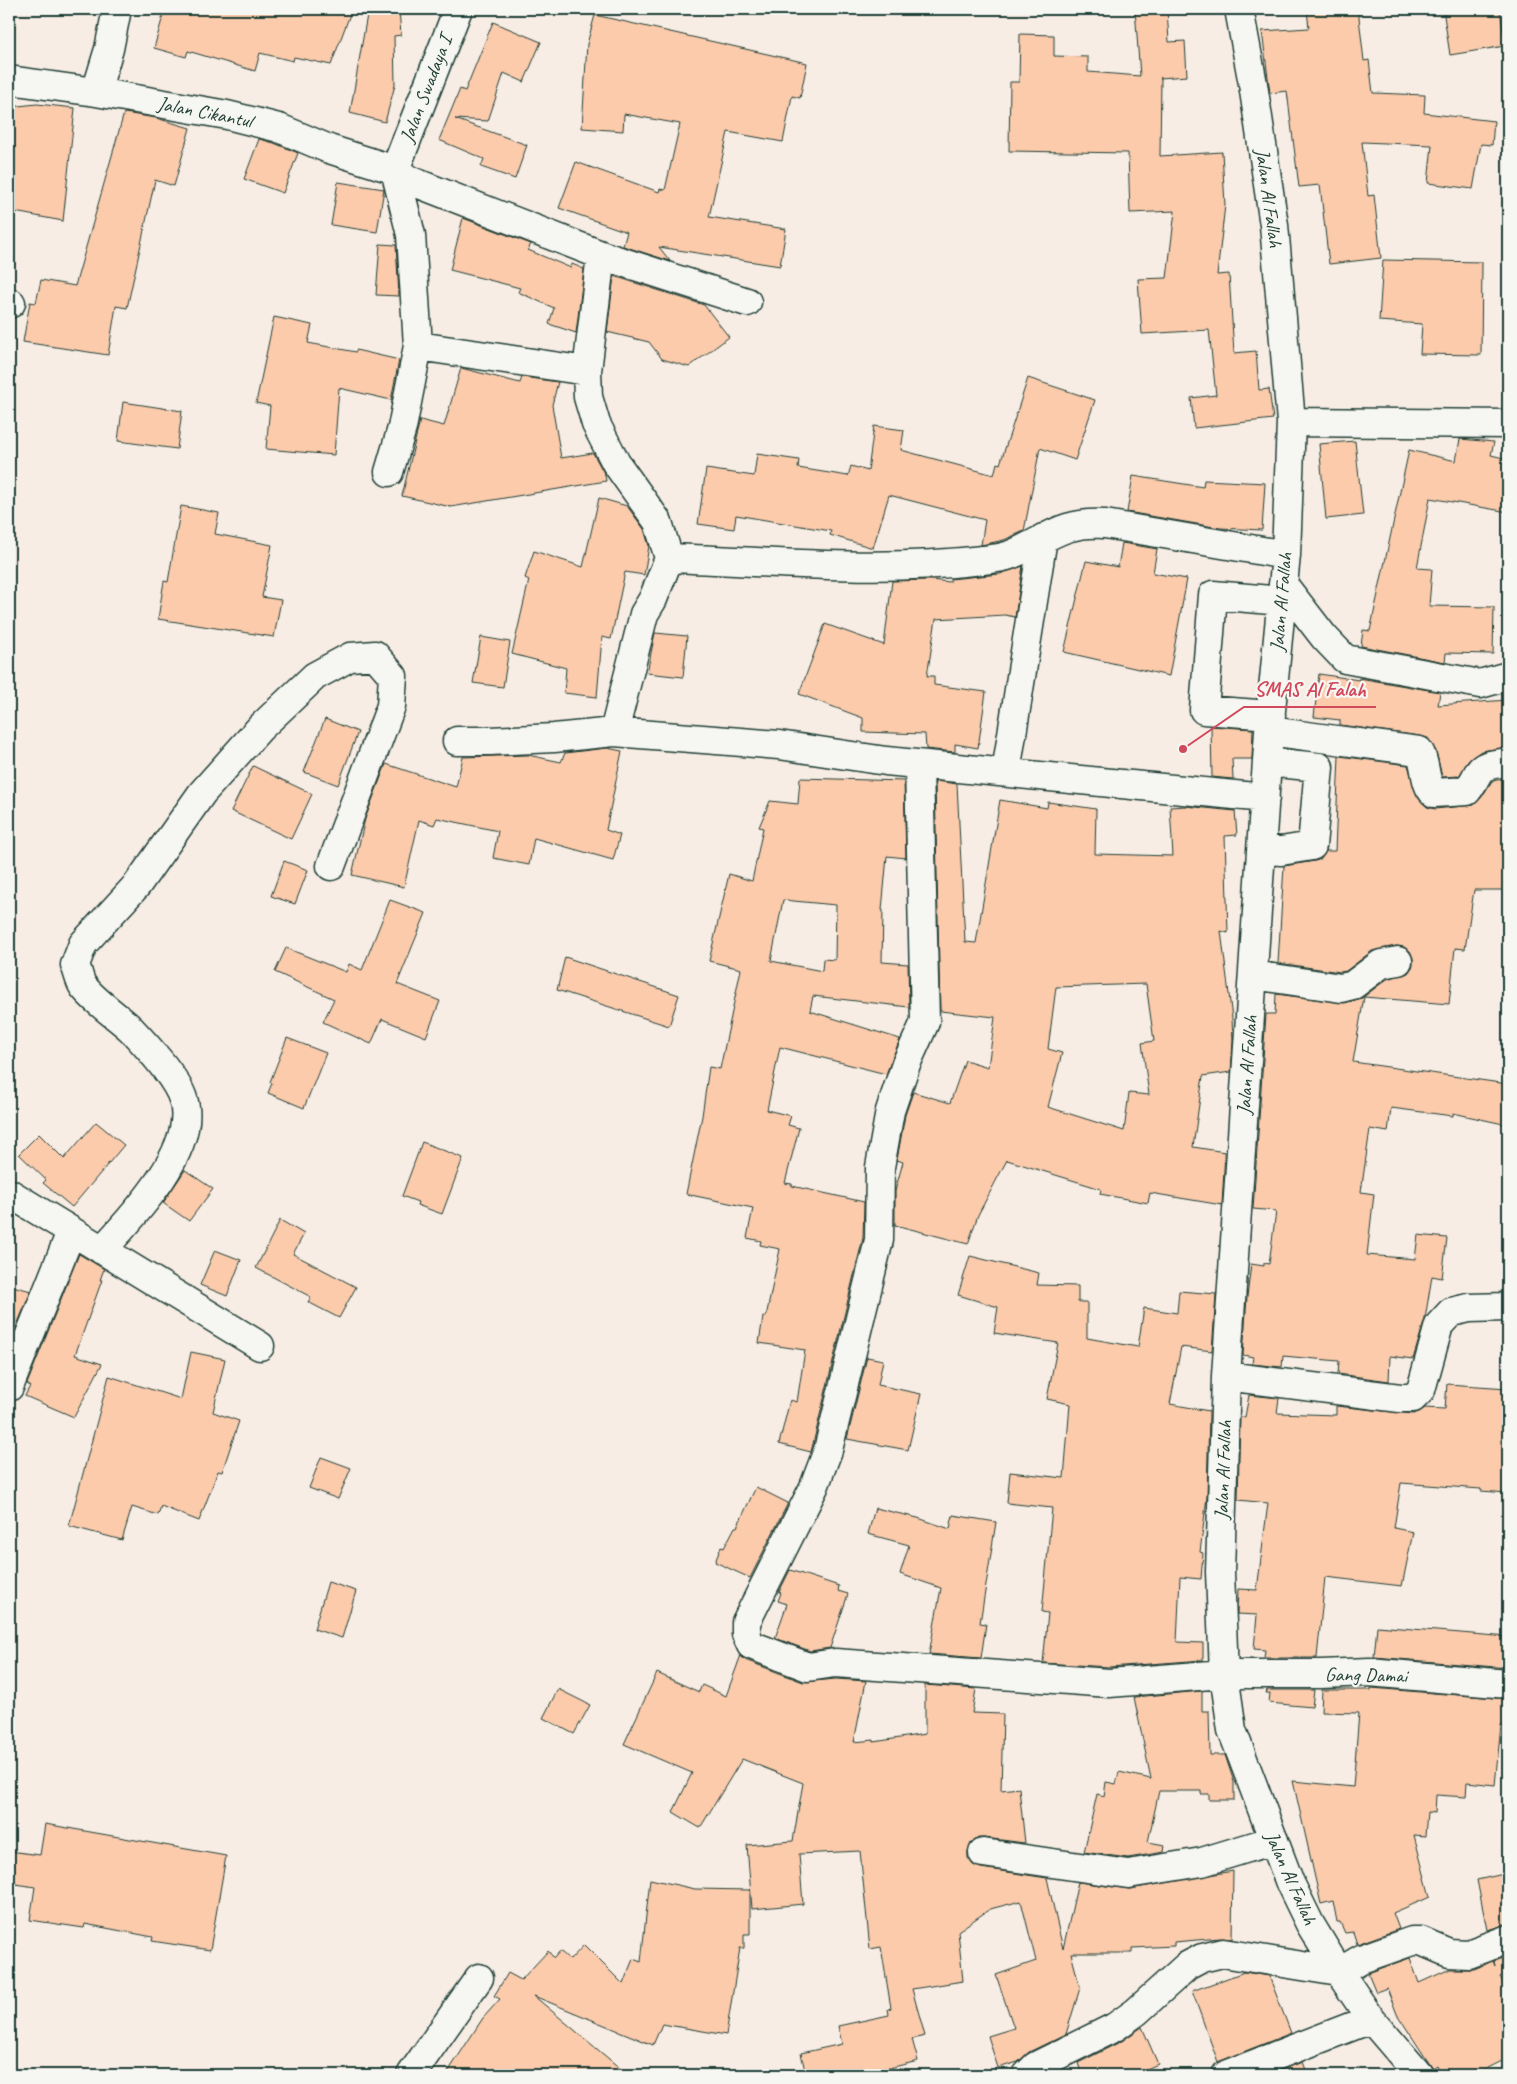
<svg xmlns="http://www.w3.org/2000/svg" width="1517" height="2084" font-family="Caveat,sans-serif">
  <style>
    .building { fill: #fccbac; stroke: #1f3d34; fill-rule: evenodd }
    .lines { fill: none; stroke-linecap: round; stroke-linejoin: round }
    .minor-casing { stroke: #1f3d34; stroke-width: 31 }
    .minor { stroke: #f6f6f2; stroke-width: 28 }
    .labels { text-anchor: middle; dominant-baseline: central; stroke-width: 4.5; stroke-linejoin: round; paint-order: stroke }
    .street-label { font-size: 20px; fill: #1f3d34; stroke: #f6f6f2 }
    .leader { fill: none; stroke: #d1495b; stroke-width: 2 }
    .callout-dot { fill: #d1495b; stroke: #f6f6f2; stroke-width: 2 }
    .callout-label { font-size: 21px; text-anchor: middle; font-weight: bold; fill: #d1495b; stroke: #f6f6f2; stroke-width: 4.5; stroke-linejoin: round; paint-order: stroke }
  </style>
  <rect width="100%" height="100%" fill="#f7ede4"/>
  <filter id="ink" filterUnits="userSpaceOnUse"><feTurbulence type="fractalNoise" baseFrequency=".02" numOctaves="2"/><feDisplacementMap in="SourceGraphic" scale="10" xChannelSelector="R" yChannelSelector="G"/><feConvolveMatrix kernelMatrix="1 2 1 2 8 2 1 2 1" color-interpolation-filters="sRGB"/></filter>
  <g filter="url(#ink)">
    <path class="building" d="M 165,9 L 352,9 L 331,65 L 294,57 L 293,61 L 260,53 L 255,71 L 188,51 L 186,57 L 154,48 Z
      M 368,9 L 399,9 L 401,35 L 394,36 L 395,85 L 385,122 L 350,113 Z
      M 1135,9 L 1167,9 L 1169,42 L 1185,41 L 1187,76 L 1160,78 L 1161,78 L 1160,156 L 1222,152 L 1225,205 L 1217,275 L 1229,274 L 1234,353 L 1256,351 L 1259,390 L 1269,389 L 1273,419 L 1194,428 L 1191,398 L 1216,395 L 1209,330 L 1142,334 L 1138,279 L 1167,278 L 1175,211 L 1130,213 L 1128,153 L 1009,151 L 1010,82 L 1019,82 L 1020,34 L 1054,35 L 1054,56 L 1088,57 L 1088,72 L 1140,76 Z
      M 1320,9 L 1358,9 L 1364,61 L 1369,60 L 1373,93 L 1425,95 L 1424,113 L 1494,121 L 1492,145 L 1481,144 L 1473,189 L 1428,183 L 1432,145 L 1362,142 L 1368,196 L 1374,195 L 1381,258 L 1329,264 L 1320,185 L 1299,187 L 1287,91 L 1270,93 L 1262,31 L 1309,28 L 1307,10 Z
      M 1443,9 L 1500,9 L 1505,46 L 1450,55 Z
      M 595,15 L 807,63 L 800,98 L 792,96 L 783,142 L 728,132 L 709,217 L 786,229 L 780,266 L 659,247 L 670,261 L 623,246 L 627,232 L 559,208 L 576,162 L 659,192 L 660,189 L 665,190 L 680,124 L 624,114 L 623,131 L 582,128 L 587,44 Z
      M 493,22 L 541,42 L 524,82 L 504,73 L 488,121 L 455,119 L 527,145 L 515,179 L 481,167 L 484,159 L 439,140 L 460,89 L 465,91 Z
      M 37,104 L 75,108 L 63,221 L 9,211 L 9,107 Z
      M 124,113 L 156,118 L 190,128 L 174,186 L 155,180 L 127,308 L 116,306 L 108,355 L 23,342 L 30,302 L 36,303 L 41,280 L 75,286 Z
      M 259,139 L 274,143 L 298,153 L 283,193 L 244,179 Z
      M 338,182 L 384,189 L 377,232 L 331,225 Z
      M 463,218 L 531,244 L 528,250 L 571,268 L 572,264 L 584,269 L 576,333 L 549,324 L 554,308 L 518,292 L 520,288 L 450,270 Z
      M 380,244 L 396,245 L 399,296 L 376,295 Z
      M 1383,260 L 1482,262 L 1481,355 L 1420,354 L 1422,324 L 1379,321 Z
      M 614,276 L 704,305 L 729,337 L 689,367 L 662,359 L 649,342 L 607,332 Z
      M 274,317 L 312,325 L 308,343 L 356,352 L 356,350 L 399,360 L 391,400 L 339,388 L 334,455 L 266,449 L 270,406 L 256,403 Z
      M 461,368 L 520,383 L 522,377 L 558,382 L 552,405 L 561,458 L 593,453 L 605,475 L 606,481 L 451,507 L 402,496 L 420,420 L 444,426 Z
      M 1028,378 L 1095,400 L 1075,460 L 1040,448 L 1024,531 L 1004,540 L 981,545 L 985,520 L 889,495 L 873,548 L 830,535 L 831,531 L 736,515 L 734,529 L 698,524 L 706,469 L 754,476 L 757,454 L 799,460 L 798,468 L 848,476 L 851,466 L 868,471 L 874,426 L 904,430 L 901,450 L 994,475 L 997,463 L 1000,464 Z
      M 123,402 L 182,411 L 177,449 L 118,441 Z
      M 1460,439 L 1494,442 L 1491,455 L 1508,459 L 1508,512 L 1430,498 L 1417,568 L 1432,569 L 1429,606 L 1494,607 L 1493,654 L 1446,653 L 1445,662 L 1361,646 L 1363,630 L 1370,631 L 1409,450 L 1456,461 Z
      M 1355,441 L 1363,515 L 1326,519 L 1319,444 Z
      M 1133,476 L 1203,487 L 1204,480 L 1265,483 L 1262,530 L 1220,528 L 1127,512 Z
      M 599,498 L 627,506 L 644,529 L 649,546 L 644,575 L 625,572 L 611,639 L 602,637 L 597,697 L 564,693 L 566,668 L 512,654 L 529,580 L 525,578 L 534,551 L 583,567 Z
      M 181,506 L 219,513 L 215,534 L 272,545 L 262,597 L 281,600 L 274,637 L 158,619 L 164,581 L 168,582 Z
      M 1122,543 L 1157,549 L 1153,573 L 1187,579 L 1169,676 L 1064,652 L 1086,561 L 1118,567 Z
      M 1023,566 L 1015,617 L 1005,615 L 936,619 L 927,676 L 934,676 L 934,685 L 986,692 L 978,748 L 955,744 L 955,752 L 926,749 L 925,734 L 863,732 L 863,718 L 799,694 L 825,624 L 884,645 L 892,581 L 930,580 L 950,582 L 950,579 L 1000,574 Z
      M 655,633 L 687,636 L 683,677 L 647,673 Z
      M 481,637 L 510,642 L 503,687 L 473,683 Z
      M 1319,674 L 1359,680 L 1359,678 L 1440,692 L 1438,705 L 1508,700 L 1508,747 L 1481,751 L 1469,760 L 1459,776 L 1442,777 L 1436,751 L 1428,738 L 1421,736 L 1340,725 L 1340,720 L 1314,717 Z
      M 325,719 L 358,732 L 338,785 L 304,772 Z
      M 1211,726 L 1253,729 L 1252,759 L 1232,759 L 1233,779 L 1212,777 Z
      M 607,748 L 622,751 L 606,830 L 620,835 L 613,860 L 534,838 L 529,865 L 493,858 L 498,831 L 437,818 L 434,825 L 419,820 L 404,887 L 352,875 L 365,819 L 386,764 L 456,787 L 463,757 L 528,755 L 561,762 L 565,753 Z
      M 1339,756 L 1408,765 L 1417,796 L 1427,807 L 1435,809 L 1474,805 L 1481,798 L 1492,781 L 1508,778 L 1508,890 L 1474,890 L 1465,949 L 1455,948 L 1449,1004 L 1364,997 L 1353,1062 L 1508,1084 L 1508,1125 L 1453,1113 L 1453,1116 L 1391,1108 L 1388,1132 L 1370,1129 L 1361,1192 L 1374,1194 L 1367,1255 L 1415,1259 L 1418,1235 L 1447,1238 L 1442,1278 L 1432,1276 L 1425,1319 L 1413,1359 L 1390,1356 L 1389,1381 L 1338,1374 L 1339,1361 L 1283,1356 L 1282,1367 L 1252,1364 L 1253,1357 L 1243,1355 L 1247,1297 L 1251,1264 L 1264,1266 L 1264,1263 L 1269,1264 L 1276,1211 L 1253,1209 L 1266,1014 L 1275,1014 L 1276,994 L 1345,1003 L 1362,998 L 1387,979 L 1408,973 L 1413,966 L 1413,958 L 1410,951 L 1404,947 L 1396,946 L 1372,951 L 1346,971 L 1340,972 L 1278,963 L 1284,866 L 1315,861 L 1321,859 L 1326,851 L 1335,851 Z
      M 253,766 L 312,794 L 291,839 L 231,811 Z
      M 800,778 L 904,781 L 906,858 L 887,856 L 882,910 L 883,910 L 882,962 L 908,964 L 909,1007 L 813,996 L 810,1011 L 900,1039 L 886,1074 L 780,1047 L 767,1110 L 791,1116 L 788,1125 L 799,1128 L 785,1183 L 792,1184 L 792,1186 L 864,1202 L 863,1238 L 811,1452 L 779,1444 L 790,1400 L 797,1402 L 805,1350 L 759,1343 L 763,1317 L 766,1317 L 780,1249 L 760,1245 L 761,1241 L 747,1238 L 753,1208 L 686,1194 L 702,1116 L 709,1067 L 720,1069 L 741,969 L 709,961 L 729,874 L 752,881 L 763,828 L 759,827 L 770,801 L 798,804 ZM 783,900 L 836,905 L 835,960 L 823,959 L 822,971 L 771,961 Z
      M 935,781 L 957,784 L 965,942 L 976,943 L 1000,800 L 1047,808 L 1048,802 L 1096,809 L 1095,854 L 1173,856 L 1170,807 L 1185,806 L 1235,811 L 1237,835 L 1225,836 L 1228,933 L 1221,931 L 1232,1018 L 1233,1041 L 1231,1072 L 1203,1076 L 1193,1147 L 1225,1152 L 1222,1205 L 1150,1193 L 1148,1203 L 1100,1194 L 1101,1189 L 1007,1160 L 978,1215 L 968,1244 L 895,1225 L 895,1191 L 903,1162 L 897,1160 L 905,1115 L 913,1092 L 950,1103 L 965,1060 L 988,1067 L 995,1017 L 940,1011 ZM 1146,984 L 1154,1041 L 1142,1043 L 1149,1095 L 1129,1093 L 1124,1131 L 1048,1107 L 1062,1053 L 1048,1049 L 1056,987 Z
      M 284,861 L 308,870 L 295,904 L 271,896 Z
      M 390,900 L 426,913 L 397,984 L 440,1001 L 426,1037 L 382,1019 L 371,1044 L 323,1022 L 334,999 L 275,972 L 286,948 L 346,972 L 349,964 L 362,970 Z
      M 565,957 L 679,995 L 669,1026 L 557,990 Z
      M 287,1038 L 326,1053 L 304,1108 L 268,1093 L 272,1083 L 270,1082 Z
      M 96,1122 L 124,1145 L 72,1207 L 43,1183 L 46,1180 L 19,1154 L 39,1134 L 64,1159 Z
      M 422,1142 L 463,1158 L 442,1214 L 417,1205 L 418,1202 L 402,1196 Z
      M 185,1170 L 213,1189 L 189,1221 L 163,1203 Z
      M 280,1220 L 304,1234 L 293,1254 L 356,1287 L 339,1318 L 308,1302 L 311,1297 L 256,1268 Z
      M 215,1250 L 241,1260 L 227,1296 L 200,1285 Z
      M 79,1254 L 104,1269 L 100,1280 L 102,1280 L 75,1355 L 102,1364 L 74,1417 L 25,1396 L 30,1386 L 27,1384 Z
      M 970,1256 L 1039,1273 L 1037,1285 L 1078,1286 L 1078,1302 L 1087,1302 L 1087,1338 L 1138,1347 L 1144,1308 L 1177,1313 L 1179,1291 L 1216,1294 L 1212,1351 L 1181,1347 L 1170,1404 L 1209,1411 L 1207,1497 L 1200,1552 L 1203,1553 L 1201,1579 L 1180,1577 L 1177,1642 L 1203,1643 L 1203,1660 L 1109,1667 L 1043,1663 L 1048,1613 L 1042,1612 L 1052,1508 L 1007,1503 L 1010,1472 L 1064,1478 L 1070,1404 L 1047,1399 L 1058,1343 L 994,1333 L 998,1307 L 958,1295 Z
      M 9,1285 L 31,1291 L 15,1330 L 9,1328 Z
      M 191,1352 L 225,1359 L 213,1412 L 239,1421 L 222,1472 L 218,1471 L 199,1521 L 161,1506 L 158,1515 L 132,1507 L 122,1540 L 69,1526 L 109,1376 L 181,1399 Z
      M 867,1357 L 883,1360 L 878,1385 L 921,1394 L 908,1450 L 847,1439 Z
      M 1447,1384 L 1508,1388 L 1508,1493 L 1481,1491 L 1481,1489 L 1401,1483 L 1394,1528 L 1413,1532 L 1402,1586 L 1325,1577 L 1317,1658 L 1264,1658 L 1265,1650 L 1254,1649 L 1257,1615 L 1237,1614 L 1238,1589 L 1257,1590 L 1268,1503 L 1238,1500 L 1240,1417 L 1245,1417 L 1249,1395 L 1279,1398 L 1277,1413 L 1336,1415 L 1336,1406 L 1413,1414 L 1419,1412 L 1425,1408 L 1445,1409 Z
      M 321,1457 L 351,1468 L 338,1499 L 309,1488 Z
      M 756,1487 L 788,1503 L 750,1578 L 715,1562 L 721,1547 L 724,1548 L 735,1527 L 737,1527 Z
      M 875,1508 L 918,1518 L 950,1529 L 953,1515 L 996,1522 L 980,1623 L 986,1624 L 981,1658 L 929,1654 L 941,1588 L 900,1574 L 909,1545 L 868,1534 Z
      M 790,1570 L 839,1586 L 838,1591 L 848,1594 L 830,1648 L 810,1651 L 775,1638 L 787,1604 L 778,1601 L 781,1593 L 779,1592 Z
      M 328,1582 L 356,1591 L 342,1638 L 314,1629 Z
      M 1377,1626 L 1508,1637 L 1508,1668 L 1374,1657 Z
      M 741,1655 L 745,1660 L 803,1682 L 836,1679 L 866,1681 L 854,1742 L 874,1740 L 874,1742 L 925,1734 L 925,1685 L 976,1689 L 972,1713 L 1003,1714 L 1001,1790 L 1019,1788 L 1025,1843 L 985,1838 L 978,1838 L 970,1844 L 968,1851 L 968,1858 L 973,1865 L 981,1868 L 1047,1878 L 1063,1949 L 1078,1882 L 1130,1889 L 1233,1871 L 1232,1939 L 1220,1938 L 1174,1942 L 1174,1946 L 1132,1948 L 1132,1953 L 1071,1953 L 1080,1988 L 1066,2034 L 1029,2052 L 1018,2062 L 998,2068 L 988,2036 L 1014,2028 L 996,1975 L 1036,1961 L 1021,1901 L 990,1909 L 958,1931 L 963,1981 L 912,1989 L 925,2036 L 912,2039 L 918,2061 L 861,2075 L 806,2075 L 801,2053 L 842,2044 L 838,2026 L 889,2015 L 888,2009 L 891,2008 L 881,1947 L 870,1949 L 860,1851 L 799,1854 L 803,1904 L 752,1909 L 747,1845 L 793,1841 L 803,1783 L 742,1759 L 700,1828 L 673,1812 L 692,1773 L 624,1744 L 657,1673 L 699,1692 L 702,1685 L 726,1696 Z
      M 1371,1688 L 1508,1699 L 1508,1726 L 1501,1725 L 1495,1785 L 1467,1782 L 1466,1797 L 1436,1795 L 1435,1813 L 1427,1812 L 1425,1836 L 1414,1835 L 1430,1897 L 1393,1913 L 1399,1929 L 1357,1944 L 1353,1932 L 1345,1933 L 1340,1922 L 1337,1922 L 1333,1901 L 1321,1904 L 1293,1781 L 1353,1787 L 1359,1713 L 1321,1712 L 1322,1690 L 1371,1690 Z
      M 558,1689 L 590,1705 L 574,1734 L 543,1718 Z
      M 1267,1690 L 1314,1690 L 1312,1707 L 1269,1703 L 1270,1693 L 1266,1693 Z
      M 1202,1691 L 1202,1711 L 1209,1711 L 1210,1755 L 1225,1755 L 1234,1782 L 1234,1800 L 1209,1800 L 1209,1794 L 1201,1794 L 1201,1791 L 1159,1791 L 1148,1842 L 1165,1845 L 1164,1852 L 1128,1858 L 1084,1852 L 1097,1794 L 1104,1796 L 1106,1782 L 1116,1784 L 1119,1772 L 1151,1779 L 1134,1697 Z
      M 45,1824 L 226,1856 L 210,1950 L 152,1941 L 153,1937 L 85,1924 L 84,1928 L 30,1920 L 35,1887 L 9,1883 L 9,1851 L 40,1855 Z
      M 1508,1873 L 1508,1924 L 1487,1930 L 1477,1880 Z
      M 650,1879 L 695,1889 L 750,1890 L 750,1934 L 744,1934 L 744,1948 L 740,1948 L 726,2035 L 662,2024 L 653,2045 L 534,1996 L 628,2075 L 446,2075 L 483,2018 L 500,1999 L 494,1996 L 508,1973 L 521,1980 L 548,1951 L 554,1958 L 560,1951 L 570,1960 L 584,1945 L 623,1984 L 633,1959 L 641,1962 Z
      M 1508,1956 L 1508,1975 L 1500,1976 L 1508,1995 L 1508,2058 L 1474,2075 L 1442,2075 L 1437,2066 L 1433,2069 L 1397,2014 L 1387,1988 L 1376,1992 L 1368,1973 L 1410,1958 L 1419,1983 L 1450,1969 L 1473,1969 L 1493,1961 L 1495,1966 L 1494,1961 Z
      M 1244,1972 L 1269,1976 L 1291,2033 L 1218,2062 L 1192,1991 Z
      M 1142,2027 L 1158,2064 L 1133,2075 L 1082,2075 L 1078,2063 L 1122,2041 Z
      M 1302,2062 L 1307,2075 L 1269,2075 Z"/>
    <g class="lines">
      <defs>
        <path id="minor" d="M 1239,9 L 1253,84 L 1274,225 L 1291,422 L 1286,555 L 1269,731 L 1226,1376 L 1220,1572 L 1224,1674 L 1232,1730 L 1290,1883 L 1310,1924 L 1339,1972 L 1371,2019 L 1419,2075
          M 9,80 L 96,92 L 227,115 L 279,128 L 329,149 L 395,170 L 409,180 L 601,255 L 747,302
          M 96,92 L 109,49 L 117,9
          M 395,170 L 458,9
          M 601,255 L 587,371 L 588,397 L 596,424 L 616,463 L 658,522 L 669,558
          M 9,302 L 11,303
          M 418,346 L 587,371
          M 1291,422 L 1508,424
          M 389,472 L 402,428 L 418,346 L 411,235 L 395,170
          M 1283,584 L 1324,637 L 1345,659 L 1480,684 L 1508,676
          M 1271,715 L 1204,710 L 1213,595 L 1282,601
          M 1269,731 L 1419,751 C 1427,763 1423,783 1434,793 L 1467,791 C 1472,785 1474,780 1478,773 C 1484,763 1498,764 1508,762
          M 614,732 L 644,614 L 653,599 L 669,558 C 773,562 879,572 983,560 C 992,559 1002,558 1010,555 C 1047,540 1061,521 1105,524 L 1286,555
          M 457,741 L 490,741 L 554,738 L 614,732 L 779,745 L 886,761 L 1265,798
          M 919,765 L 925,1022 L 906,1064 L 890,1111 L 880,1167 L 879,1240 L 828,1450 L 814,1487 L 746,1622 L 746,1634 L 751,1645 L 808,1667 L 835,1663 L 1109,1683 L 1224,1674 L 1321,1674 L 1369,1672 L 1508,1684
          M 1006,772 L 1043,538
          M 1262,849 L 1281,851 L 1312,846 L 1319,767 L 1267,762
          M 1253,975 L 1341,988 L 1353,985 L 1381,964 L 1398,961
          M 9,1193 L 260,1346
          M 102,1250 C 133,1217 199,1147 183,1099 C 176,1077 147,1046 131,1029 C 117,1016 94,1001 83,986 C 79,980 78,971 75,965 L 83,944 L 137,885 L 202,793 L 260,728 L 315,676 L 350,657 L 375,655 L 393,676 L 391,706 L 331,866
          M 1226,1376 L 1400,1398 L 1413,1398 L 1421,1390 L 1439,1325 L 1451,1312 L 1469,1308 L 1508,1307
          M 9,1387 L 71,1232
          M 983,1853 L 1128,1874 L 1202,1862 L 1274,1840
          M 411,2075 L 479,1978
          M 1027,2075 L 1036,2066 L 1115,2027 L 1136,2012 L 1187,1966 L 1202,1958 L 1223,1953 L 1339,1972 L 1361,1959 L 1412,1941 L 1421,1941 L 1449,1953 L 1468,1954 L 1508,1939
          M 1226,2075 L 1371,2019"/>
      </defs>
      <use href="#minor" class="minor-casing"/>
      <use href="#minor" class="minor"/>
    </g>
  </g>
  <g class="labels">
    <g class="street-label">
      <text transform="translate(426 89) rotate(-69)">Jalan Swadaya I</text>
      <text transform="translate(205 112) rotate(11)">Jalan Cikantul</text>
      <text transform="translate(1269 198) rotate(82)">Jalan Al Fallah</text>
      <text transform="translate(1281 602) rotate(-85)">Jalan Al Fallah</text>
      <text transform="translate(1247 1065) rotate(-86)">Jalan Al Fallah</text>
      <text transform="translate(1223 1470) rotate(-88)">Jalan Al Fallah</text>
      <text transform="translate(1366 1675) rotate(1)">Gang Damai</text>
      <text transform="translate(1291 1878) rotate(66)">Jalan Al Fallah</text>
    </g>
  </g>
  <path class="leader" d="M1183 749L1244 707H1376"/>
  <circle class="callout-dot" cx="1183" cy="749" r="5"/>
  <g class="callout-label">
    <text x="1310" y="696">SMAS Al Falah</text>
  </g>
  <rect width="1517" height="2084" fill="none" stroke="#f6f6f2" stroke-width="30"/>
  <rect x="15" y="15" width="1487" height="2054" fill="none" stroke="#1f3d34" stroke-width="2" filter="url(#ink)"/>
</svg>
